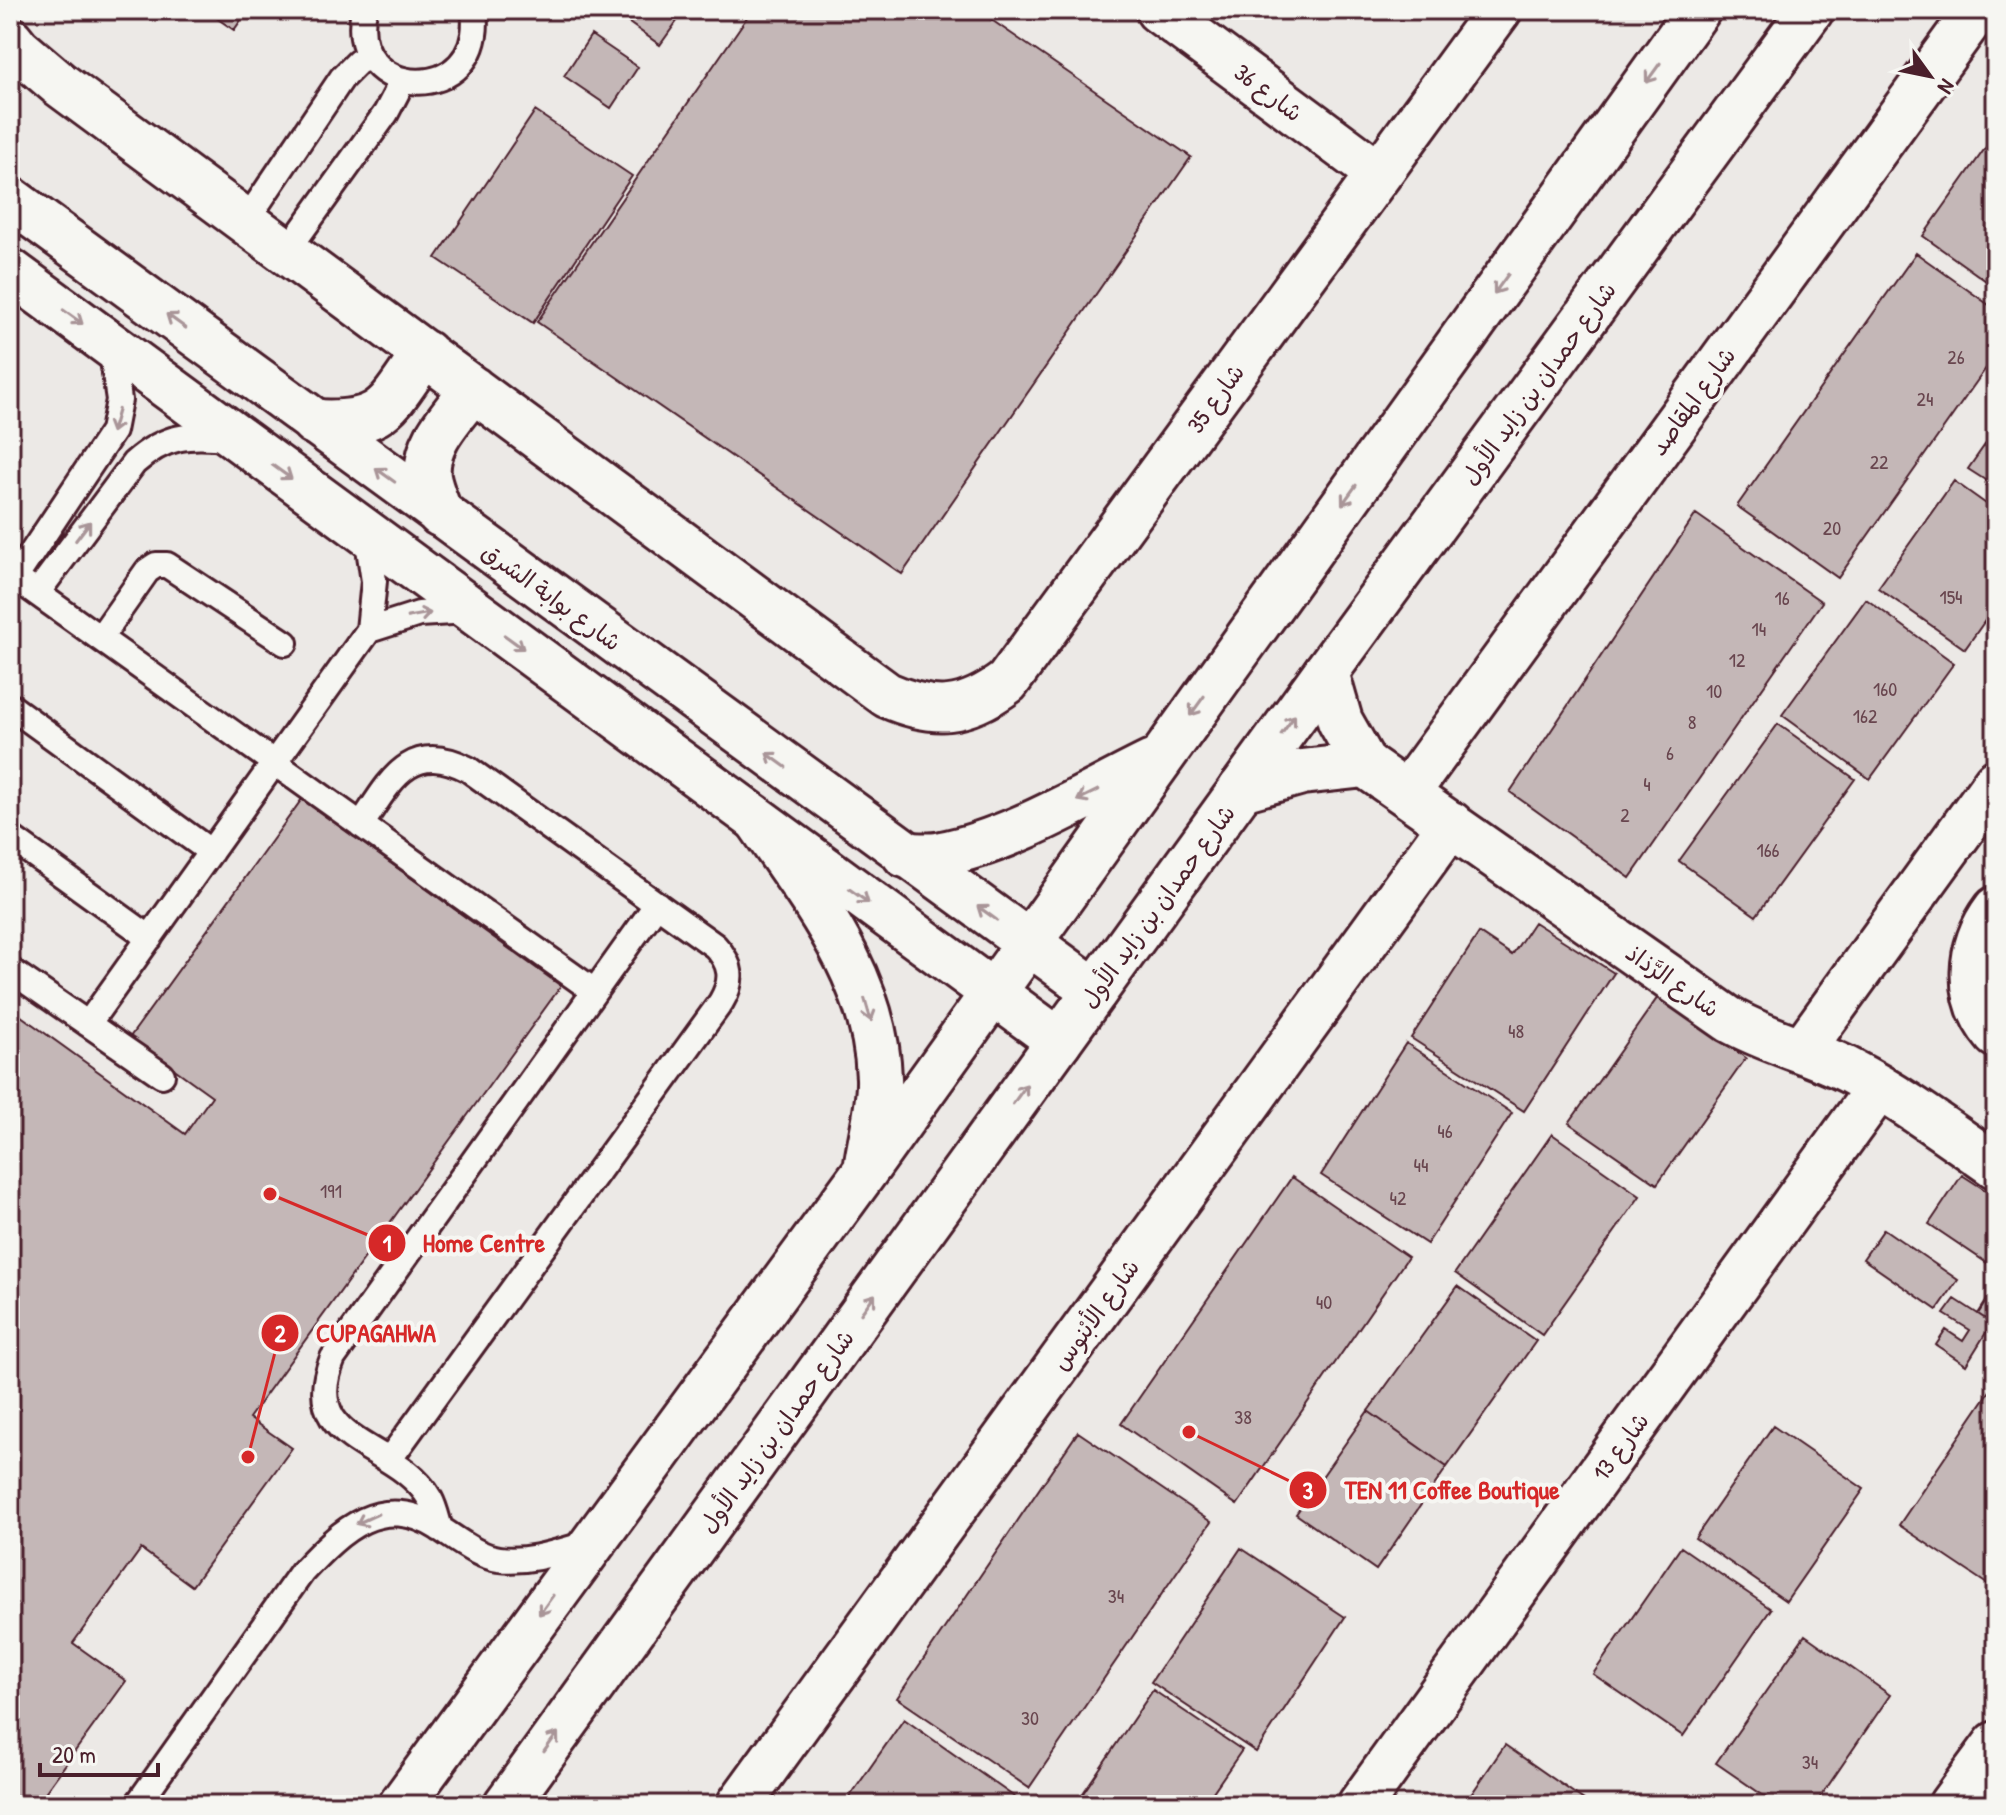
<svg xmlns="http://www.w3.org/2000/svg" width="2006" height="1815" font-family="'Patrick Hand','Playpen Sans Arabic',sans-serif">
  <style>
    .building { fill: #c4b7b7; stroke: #4a1f2b; stroke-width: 2 }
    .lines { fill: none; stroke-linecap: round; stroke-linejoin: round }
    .service-casing { stroke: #4a1f2b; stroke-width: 30 }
    .minor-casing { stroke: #4a1f2b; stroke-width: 50 }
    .tertiary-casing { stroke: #4a1f2b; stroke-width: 50 }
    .secondary-casing { stroke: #4a1f2b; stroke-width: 50 }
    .service { stroke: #f6f6f2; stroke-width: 24 }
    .minor { stroke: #f6f6f2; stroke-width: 44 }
    .tertiary { stroke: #f6f6f2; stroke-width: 44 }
    .secondary { stroke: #f6f6f2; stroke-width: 44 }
    .oneway { stroke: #a99598 }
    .labels { text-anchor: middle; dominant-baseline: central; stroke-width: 8; stroke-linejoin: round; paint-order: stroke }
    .number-label { font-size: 20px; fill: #68454e }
    .street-label { font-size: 24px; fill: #4a1f2b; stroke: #f6f6f2 }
    .leader { fill: none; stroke: #d62828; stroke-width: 3 }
    .callout-dot { fill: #d62828; stroke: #f6f6f2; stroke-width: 3 }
    .mark-label { font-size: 24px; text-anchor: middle; font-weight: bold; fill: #fff }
    .callout-label { font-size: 26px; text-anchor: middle; font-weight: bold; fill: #d62828; stroke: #f6f6f2; stroke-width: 8; stroke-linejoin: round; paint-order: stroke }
  </style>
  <rect width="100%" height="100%" fill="#ece9e6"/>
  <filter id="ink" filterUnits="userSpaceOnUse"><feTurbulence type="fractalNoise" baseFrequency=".0125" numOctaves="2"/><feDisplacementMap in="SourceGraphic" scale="16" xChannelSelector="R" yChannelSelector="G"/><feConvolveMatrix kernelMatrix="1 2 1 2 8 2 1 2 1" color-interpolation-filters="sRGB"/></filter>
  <g filter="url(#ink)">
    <path class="building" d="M 205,10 L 248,10 L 234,30 Z
      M 622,10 L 685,10 L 660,45 L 618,15 Z
      M 752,10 L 977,10 L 1191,157 L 902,574 L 537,322 Z
      M 591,35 L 638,67 L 611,108 L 564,76 Z
      M 535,111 L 632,176 L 533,323 L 436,258 Z
      M 1996,133 L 1996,288 L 1923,236 Z
      M 1916,253 L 1996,310 L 1996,354 L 1838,578 L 1737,506 Z
      M 1996,429 L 1996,487 L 1968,469 Z
      M 1954,481 L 1996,511 L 1996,605 L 1965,649 L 1878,588 Z
      M 1696,514 L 1822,602 L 1630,878 L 1510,792 Z
      M 1866,599 L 1954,663 L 1870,779 L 1782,715 Z
      M 1778,724 L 1855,779 L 1756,916 L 1679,861 Z
      M 302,799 L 561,986 L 249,1418 L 292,1448 L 192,1586 L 141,1549 L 73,1643 L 126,1681 L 36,1805 L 19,1805 L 10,1799 L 10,1008 L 185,1134 L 212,1096 L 130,1037 Z
      M 1534,922 L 1614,973 L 1524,1111 L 1411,1038 L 1479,933 L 1512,955 Z
      M 1658,997 L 1746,1058 L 1657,1184 L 1569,1123 Z
      M 1406,1043 L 1512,1113 L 1427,1244 L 1321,1175 Z
      M 1552,1134 L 1640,1196 L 1542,1335 L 1455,1273 Z
      M 1962,1175 L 1996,1197 L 1996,1256 L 1990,1265 L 1929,1224 Z
      M 1292,1177 L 1408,1257 L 1237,1505 L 1121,1424 Z
      M 1884,1229 L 1958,1280 L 1937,1310 L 1863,1259 Z
      M 1458,1286 L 1536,1341 L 1447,1467 L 1368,1411 Z
      M 1996,1286 L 1996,1326 L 1978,1314 Z
      M 1955,1299 L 1992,1323 L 1966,1365 L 1936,1345 L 1946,1330 L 1963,1341 L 1970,1330 L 1944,1314 Z
      M 1996,1382 L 1996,1590 L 1899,1525 Z
      M 1368,1411 L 1447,1467 L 1376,1570 L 1296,1514 Z
      M 1773,1426 L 1864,1489 L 1786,1601 L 1695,1538 Z
      M 1078,1432 L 1211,1522 L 1029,1788 L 897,1698 Z
      M 1681,1547 L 1771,1609 L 1683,1736 L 1593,1674 Z
      M 1241,1548 L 1345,1617 L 1256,1752 L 1151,1682 Z
      M 1805,1635 L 1890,1695 L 1815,1805 L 1777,1805 L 1716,1763 Z
      M 1153,1690 L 1242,1750 L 1204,1805 L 1075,1805 Z
      M 904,1719 L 1023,1803 L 1022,1805 L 844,1805 Z
      M 1505,1745 L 1591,1805 L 1464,1805 Z"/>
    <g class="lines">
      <defs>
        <path id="service" d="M 364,10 C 345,102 487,109 474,10
          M 246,221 L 342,78 L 358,62 L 370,57
          M 287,251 L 386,113 L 397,92 L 398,79
          M 10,574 L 594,991
          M 15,578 L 113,431 L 119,400 L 111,347
          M 37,593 L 134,463 C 167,434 187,435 229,438
          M 369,630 L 419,614 L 468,611
          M 100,638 L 147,571 L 156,565 L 167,565 L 285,643
          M 10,706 L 211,852
          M 361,825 C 390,782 409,739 468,769 L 715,946 C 732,964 734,980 721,1002 L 389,1460
          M 10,837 L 150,938
          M 10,970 L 162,1075
          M 88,1024 L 369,630 L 374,581 L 367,535
          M 440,1529 C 437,1519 435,1508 430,1499 C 397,1441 296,1446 333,1358 L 657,904
          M 137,1805 L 302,1572 C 342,1529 381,1492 439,1528 C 458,1540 477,1556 499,1559 C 530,1563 561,1551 590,1543"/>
        <path id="minor" d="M 1158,10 L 1379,174
          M 10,39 L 18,49 L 58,83 L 887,695 C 935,716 965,713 1007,682 L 1499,10
          M 314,422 C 386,426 386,407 425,353
          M 440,514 C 436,502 430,489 428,477 C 424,442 454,415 473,389
          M 1326,672 L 1340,721 L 1365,765 L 1730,1020 C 1769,1042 1811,1051 1850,1071 C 1902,1098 1948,1133 1996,1166
          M 1241,789 L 1302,772 L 1365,765
          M 1407,793 L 1977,10
          M 1996,909 C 1968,946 1964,998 1996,1035
          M 1802,1050 L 1996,782
          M 739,1805 L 1451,824
          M 1360,1805 L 1879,1087
          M 1951,1805 L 1996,1744"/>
        <path id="tertiary" d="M 10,199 L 1095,991
          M 10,271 L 1059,1041"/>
        <path id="secondary" d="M 759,822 C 813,901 876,978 879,1078 C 880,1105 871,1136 867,1163
          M 905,855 C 917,855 930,857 942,854 C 1012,841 1088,794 1152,763
          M 401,1805 L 866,1170 L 1698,10
          M 506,1805 L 1326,672 L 1811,10"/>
      </defs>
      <use href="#service" class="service-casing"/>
      <use href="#minor" class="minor-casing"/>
      <use href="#tertiary" class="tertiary-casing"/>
      <use href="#secondary" class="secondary-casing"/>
      <use href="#service" class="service"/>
      <use href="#minor" class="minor"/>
      <use href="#tertiary" class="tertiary"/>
      <use href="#secondary" class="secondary"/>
    </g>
    <defs><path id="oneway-shaft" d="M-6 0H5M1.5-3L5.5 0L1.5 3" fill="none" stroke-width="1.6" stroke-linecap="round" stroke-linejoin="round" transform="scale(2)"/></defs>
    <g class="oneway">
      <use href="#oneway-shaft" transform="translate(1653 73) rotate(126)"/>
      <use href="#oneway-shaft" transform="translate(1501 284) rotate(126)"/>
      <use href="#oneway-shaft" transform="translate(73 317) rotate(36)"/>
      <use href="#oneway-shaft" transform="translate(176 321) rotate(-144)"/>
      <use href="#oneway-shaft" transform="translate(115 421) rotate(106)"/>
      <use href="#oneway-shaft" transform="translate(282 472) rotate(36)"/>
      <use href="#oneway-shaft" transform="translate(385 475) rotate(-144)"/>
      <use href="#oneway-shaft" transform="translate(1349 495) rotate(126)"/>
      <use href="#oneway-shaft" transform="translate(83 531) rotate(-53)"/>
      <use href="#oneway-shaft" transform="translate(419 615) rotate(-10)"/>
      <use href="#oneway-shaft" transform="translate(514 642) rotate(36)"/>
      <use href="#oneway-shaft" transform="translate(1197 706) rotate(126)"/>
      <use href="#oneway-shaft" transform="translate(1288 725) rotate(-54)"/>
      <use href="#oneway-shaft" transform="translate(776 760) rotate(-144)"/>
      <use href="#oneway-shaft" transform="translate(1088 795) rotate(154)"/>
      <use href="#oneway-shaft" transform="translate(859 896) rotate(36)"/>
      <use href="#oneway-shaft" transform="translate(987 913) rotate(-144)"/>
      <use href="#oneway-shaft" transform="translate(868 1010) rotate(74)"/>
      <use href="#oneway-shaft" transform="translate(1020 1094) rotate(-54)"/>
      <use href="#oneway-shaft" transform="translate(868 1304) rotate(-54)"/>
      <use href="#oneway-shaft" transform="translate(367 1519) rotate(155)"/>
      <use href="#oneway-shaft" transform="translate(546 1605) rotate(126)"/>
      <use href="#oneway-shaft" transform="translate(551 1742) rotate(-54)"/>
    </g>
  </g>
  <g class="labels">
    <g class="number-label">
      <text x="1956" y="356">26</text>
      <text x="1925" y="398">24</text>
      <text x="1879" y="461">22</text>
      <text x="1832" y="527">20</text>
      <text x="1951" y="596">154</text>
      <text x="1782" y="597">16</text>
      <text x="1759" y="628">14</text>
      <text x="1737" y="659">12</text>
      <text x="1885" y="688">160</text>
      <text x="1714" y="690">10</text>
      <text x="1865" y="715">162</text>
      <text x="1692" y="721">8</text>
      <text x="1670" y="752">6</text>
      <text x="1647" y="783">4</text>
      <text x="1625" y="814">2</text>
      <text x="1768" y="849">166</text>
      <text x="1516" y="1030">48</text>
      <text x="1445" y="1130">46</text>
      <text x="1421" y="1164">44</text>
      <text x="331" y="1190">191</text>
      <text x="1398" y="1197">42</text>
      <text x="1324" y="1301">40</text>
      <text x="1243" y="1416">38</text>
      <text x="1116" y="1595">34</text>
      <text x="1030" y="1717">30</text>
      <text x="1810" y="1761">34</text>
    </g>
    <g class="street-label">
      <text transform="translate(1269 92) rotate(37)">شارع 36</text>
      <text transform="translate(1538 383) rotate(-54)">شارع حمدان بن زايد الأول</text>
      <text transform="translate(1215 398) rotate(-54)">شارع 35</text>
      <text transform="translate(1692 401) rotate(-54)">شارع المقاصد</text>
      <text transform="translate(552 596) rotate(36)">شارع بوابة الشرق</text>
      <text transform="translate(1157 906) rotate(-54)">شارع حمدان بن زايد الأول</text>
      <text transform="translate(1673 980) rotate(35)">شارع الرَّذاذ</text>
      <text transform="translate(1095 1314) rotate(-54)">شارع الأبْنوس</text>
      <text transform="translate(776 1431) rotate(-54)">شارع حمدان بن زايد الأول</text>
      <text transform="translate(1620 1446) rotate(-54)">شارع 13</text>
    </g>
  </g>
  <path class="leader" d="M270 1194L387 1243M248 1457L280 1333M1189 1432L1308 1490"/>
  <g class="callout-dot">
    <circle cx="270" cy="1194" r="8"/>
    <circle cx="248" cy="1457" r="8"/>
    <circle cx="1189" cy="1432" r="8"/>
    <circle cx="387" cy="1243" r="20"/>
    <circle cx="280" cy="1333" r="20"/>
    <circle cx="1308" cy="1490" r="20"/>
  </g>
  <g class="mark-label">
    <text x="387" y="1252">1</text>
    <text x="280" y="1342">2</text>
    <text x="1308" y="1499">3</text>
  </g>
  <g class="callout-label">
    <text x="484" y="1252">Home Centre</text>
    <text x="376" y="1342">CUPAGAHWA</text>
    <text x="1452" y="1499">TEN 11 Coffee Boutique</text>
  </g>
  <rect width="2006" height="1815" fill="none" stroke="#f6f6f2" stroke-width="40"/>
  <rect x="20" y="20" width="1966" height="1775" fill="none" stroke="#4a1f2b" stroke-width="3" filter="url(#ink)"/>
  <g transform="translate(1930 76) rotate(123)" stroke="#f6f6f2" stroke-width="6" paint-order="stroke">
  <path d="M0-6L14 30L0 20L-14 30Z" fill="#4a1f2b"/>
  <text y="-12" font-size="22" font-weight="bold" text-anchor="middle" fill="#4a1f2b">N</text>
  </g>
  <path d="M40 1763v12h118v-12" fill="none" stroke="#4a1f2b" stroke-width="4"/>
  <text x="52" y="1763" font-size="24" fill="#4a1f2b" stroke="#f6f6f2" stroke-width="6" paint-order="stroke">20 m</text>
</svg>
